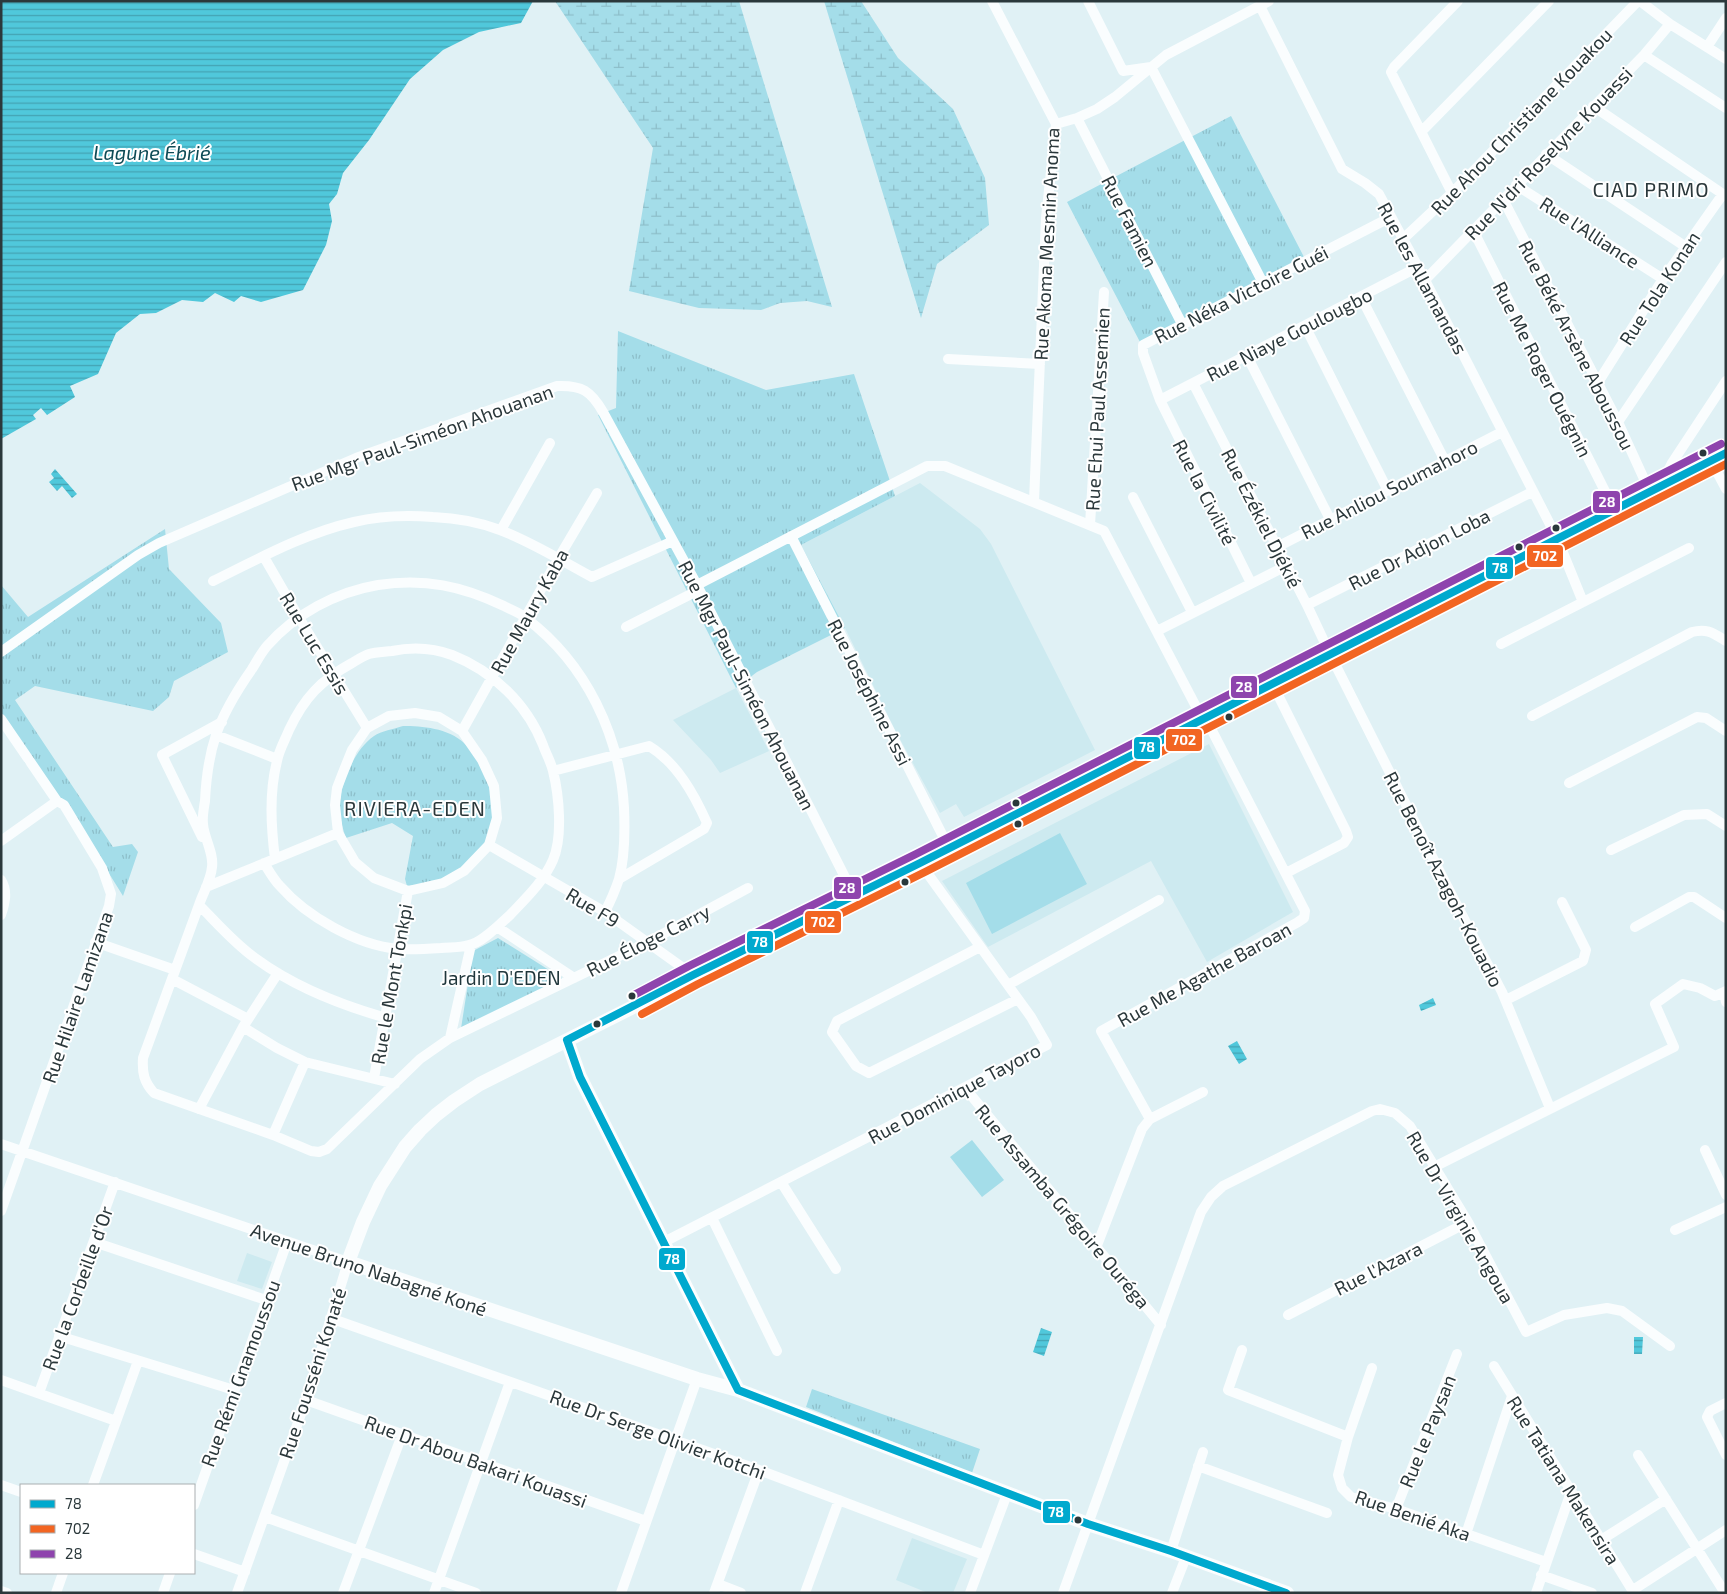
<svg xmlns="http://www.w3.org/2000/svg" width="1727" height="1594" font-family="'Exo 2',sans-serif">
  <style>
    .built { fill: #cdeaf0 }
    .grass { fill: url(#grass-tufts) }
    .wetland { fill: url(#wetland-marsh) }
    .pitch { fill: #a4dde9 }
    .water { fill: url(#water-rules) }
    .lines { fill: none; stroke-linecap: round; stroke-linejoin: round }
    .minor { stroke: #fafdfe; stroke-width: 10 }
    .major { stroke: #fafdfe; stroke-width: 14 }
    .bus-1-casing { stroke: #fff; stroke-width: 11 }
    .bus-2-casing { stroke: #fff; stroke-width: 11 }
    .bus-3-casing { stroke: #fff; stroke-width: 11 }
    .bus-1 { stroke: #00a9ce; stroke-width: 8 }
    .bus-2 { stroke: #f26522; stroke-width: 8 }
    .bus-3 { stroke: #8e44ad; stroke-width: 8 }
    .bus-dot { fill: #2b383b; stroke: #fff; stroke-width: 2 }
    .labels { text-anchor: middle; dominant-baseline: central; stroke-width: 4; stroke-linejoin: round; paint-order: stroke }
    .street-label { font-size: 19px; fill: #2b383b; stroke: #fff }
    .park-label { font-size: 19px; fill: #1f363b; stroke: #fff }
    .water-label { font-size: 20px; font-style: italic; fill: #0e4b56; stroke: #fff }
    .neighbourhood-label { font-size: 20px; letter-spacing: 1px; fill: #2b383b; stroke: #fff }
    .line-badge { stroke: #fff; stroke-width: 2 }
    .badge-label { font-size: 14px; text-anchor: middle; font-weight: bold; fill: #fff }
  </style>
  <defs>
    <pattern id="grass-tufts" width="24" height="20" patternUnits="userSpaceOnUse" patternTransform="scale(1.25)"><rect width="24" height="20" fill="#a4dde9"/><path d="M3 7l-1-3M5 7V3M7 7l1-3M15 17l-1-3M17 17v-4M19 17l1-3" fill="none" stroke="#8dbec9"/></pattern>
    <pattern id="wetland-marsh" width="20" height="14" patternUnits="userSpaceOnUse" patternTransform="scale(1.25)"><rect width="20" height="14" fill="#a4dde9"/><path d="M1 5h8M5 5V1M11 12h8M15 12V8" fill="none" stroke="#8dbec9"/></pattern>
    <pattern id="water-rules" width="6" height="5" patternUnits="userSpaceOnUse" patternTransform="scale(1.25)"><rect width="6" height="5" fill="#50c8db"/><path d="M0 2.5h6" fill="none" stroke="#43a3b3"/></pattern>
  </defs>
  <rect width="100%" height="100%" fill="#e0f1f5"/>
  <path class="built" d="M 920,483 L 980,529 L 991,544 L 1095,750 L 964,817 L 956,804 L 940,813 L 896,732 L 845,628 L 801,545 Z
    M 736,688 L 769,751 L 720,773 L 711,760 L 673,720 Z
    M 1209,744 L 1293,912 L 1207,962 L 1151,861 L 988,947 L 942,881 Z
    M 247,1253 L 272,1262 L 262,1289 L 237,1281 Z
    M 912,1538 L 967,1559 L 953,1593 L 928,1593 L 896,1580 Z"/>
  <path class="grass" d="M 1231,116 L 1304,257 L 1140,342 L 1067,202 Z
    M 618,331 L 766,390 L 854,374 L 895,496 L 801,545 L 845,628 L 757,672 L 736,688 L 598,415 L 616,408 Z
    M 165,529 L 169,569 L 221,623 L 228,652 L 174,681 L 169,697 L 153,711 L 35,686 L 15,700 L 113,847 L 132,844 L 138,852 L 123,896 L 66,804 L 25,763 L 1,712 L 1,585 L 28,617 Z
    M 403,726 C 422,726 448,728 464,743 C 486,763 503,813 486,841 C 482,847 476,852 471,858 C 463,867 453,877 441,881 C 431,885 418,884 407,886 L 405,879 L 413,836 L 392,823 L 346,838 C 342,826 338,813 340,800 C 343,779 355,749 374,736 C 381,731 394,729 403,726 Z
    M 498,938 L 565,980 L 460,1035 L 473,951 Z
    M 812,1389 L 980,1449 L 972,1473 L 806,1407 Z"/>
  <path class="wetland" d="M 555,1 L 739,1 L 832,307 L 807,301 L 780,303 L 761,310 L 699,308 L 629,291 L 653,148 Z
    M 824,1 L 861,1 L 898,58 L 953,109 L 985,178 L 989,225 L 937,264 L 921,318 Z"/>
  <path class="pitch" d="M 1060,833 L 1087,884 L 992,934 L 966,883 Z
    M 972,1140 L 1004,1180 L 982,1197 L 950,1157 Z"/>
  <path class="water" d="M 1,1 L 533,1 L 521,23 L 479,32 L 443,50 L 410,79 L 369,140 L 343,173 L 337,194 L 329,204 L 332,221 L 326,245 L 303,290 L 261,302 L 241,296 L 234,302 L 215,293 L 203,302 L 182,300 L 156,313 L 140,314 L 116,333 L 98,374 L 70,386 L 75,397 L 47,415 L 41,408 L 33,415 L 36,419 L 1,439 Z
    M 55,469 L 77,494 L 72,498 L 62,486 L 57,491 L 49,482 L 54,478 L 51,474 Z
    M 1433,998 L 1436,1005 L 1421,1011 L 1419,1005 Z
    M 1237,1041 L 1247,1059 L 1239,1064 L 1228,1046 Z
    M 1041,1328 L 1052,1332 L 1044,1356 L 1033,1352 Z
    M 1634,1337 L 1643,1337 L 1642,1354 L 1634,1354 Z"/>
  <g class="lines">
    <path class="minor" d="M 992,1 L 1056,124 L 1046,218 L 1034,501
      M 1088,1 L 1123,71 L 1151,67 L 1263,283
      M 1640,1 L 1670,24 L 1726,59
      M 1260,6 L 1342,169 L 1365,183 L 1379,194 L 1425,280 L 1557,538 L 1583,602
      M 1707,47 L 1726,18
      M 1644,55 L 1726,108
      M 1593,106 L 1726,196
      M 1077,118 L 1182,324
      M 1056,124 L 1077,118 L 1097,109 L 1115,97 L 1166,55 L 1269,1
      M 1422,131 L 1549,1
      M 1546,154 L 1686,247
      M 1516,185 L 1663,279
      M 1452,193 L 1391,72 L 1394,67 L 1458,1
      M 1503,199 L 1618,422 L 1650,492
      M 1473,230 L 1614,509
      M 1403,239 L 1452,193 L 1638,1
      M 1425,280 L 1644,55 L 1670,24
      M 1361,297 L 1445,461
      M 1305,326 L 1387,489
      M 1247,356 L 1330,519
      M 948,359 L 1040,364
      M 1193,383 L 1307,605 L 1330,654 L 1444,880 L 1502,992 L 1550,1108
      M 1597,384 L 1663,279 L 1723,194
      M 1160,400 L 1418,267
      M 1618,422 L 1726,262
      M 1711,461 L 1726,489
      M 1660,487 L 1672,463 L 1726,381
      M 1133,497 L 1192,612
      M 1090,525 L 1104,292
      M 501,530 L 550,443
      M 791,536 L 949,848
      M 1277,547 L 1502,432
      M 264,557 L 298,616 L 367,728
      M 213,581 C 258,559 305,533 354,522 C 379,516 407,515 433,517 C 456,518 479,522 500,530 C 532,542 562,561 592,577 L 673,541
      M 1251,583 L 1160,400 L 1143,353 L 1143,345 L 1391,217
      M 697,585 L 927,466 L 945,466 L 1104,531 L 1202,718
      M 1307,605 L 1532,492
      M 626,627 L 699,590
      M 1157,631 L 1286,566
      M 1501,644 L 1689,548
      M 1,652 L 138,555 L 159,543 L 356,458 L 557,386 C 582,385 591,391 603,412 L 697,585 L 854,895
      M 1272,683 L 1346,831 L 1348,837 L 1344,843 L 1286,873
      M 415,713 L 439,717 L 462,731 L 482,760 L 494,786 L 497,818 L 489,845 L 464,871 L 443,883 L 408,891 L 374,878 L 355,862 L 338,833 L 335,805 L 337,788 L 342,775 L 352,750 L 367,728 L 389,716 Z
      M 1532,716 L 1692,632 C 1707,628 1713,633 1726,641
      M 1,719 L 57,801 L 64,805 L 102,868 L 111,894 L 109,906 L 1,1211
      M 462,731 L 558,559 L 597,493
      M 216,735 L 277,759
      M 553,771 L 649,746 C 677,763 694,794 707,823 L 704,829 L 619,879
      M 1569,783 L 1697,717 L 1706,718 L 1726,731
      M 202,837 L 162,755 L 222,722
      M 1,841 L 57,801
      M 489,845 L 605,912 L 693,975
      M 1611,850 L 1684,815 L 1707,814 L 1726,826
      M 264,863 C 269,871 274,880 280,886 C 307,917 357,945 398,949 C 412,950 427,949 441,948 C 450,947 460,948 469,945 C 482,943 500,924 510,915 C 526,898 544,881 553,860 C 563,837 559,795 553,771 C 551,762 546,754 543,745 C 527,704 493,671 452,655 C 433,648 412,647 392,651 C 384,652 376,652 369,654 C 363,656 357,660 352,663 C 321,680 304,698 289,730 C 285,740 279,750 277,761 C 269,793 271,826 275,859
      M 1,880 C 8,891 5,903 1,915
      M 206,887 L 338,833
      M 199,905 L 143,1058 C 142,1073 144,1082 154,1093 L 273,1135 L 311,1151 L 319,1152 L 327,1149 L 420,1059 L 450,1038 L 648,942 L 748,888
      M 497,927 L 574,978
      M 1635,927 L 1689,897 L 1694,897 L 1726,918
      M 95,942 L 175,970
      M 980,947 L 837,1021 L 832,1032 L 856,1066 L 869,1073 L 1018,999
      M 172,979 L 248,1019
      M 1008,985 L 1159,900
      M 1724,992 L 1726,1002
      M 1506,1000 L 1583,961 L 1586,950 L 1562,902
      M 383,1017 C 338,1004 293,986 255,958 C 234,943 217,923 199,905 C 203,893 211,880 212,867 C 214,853 204,838 203,824 C 202,816 204,808 205,801 C 206,780 209,756 216,735 C 224,711 238,689 252,669 C 257,661 261,653 267,646 C 295,614 336,592 378,585 C 425,578 462,586 504,606 C 511,610 521,613 527,619 C 586,664 620,735 624,808 C 625,831 625,857 619,879 C 615,891 610,902 605,912
      M 243,1027 L 277,1048 L 305,1062 L 395,1084
      M 450,1038 L 471,945
      M 374,1078 L 408,891
      M 965,1088 L 1161,1325
      M 199,1109 L 243,1027 L 278,973
      M 1150,1119 L 1101,1031 L 1298,922 L 1304,918 L 1305,911 L 1205,717
      M 273,1135 L 305,1062
      M 1,1144 L 348,1262 L 306,1400 L 237,1593
      M 1705,1150 L 1726,1195
      M 1436,1166 L 1674,1047 L 1655,1004 L 1683,984 L 1700,988 L 1715,996 L 1726,991
      M 781,1182 L 836,1269
      M 712,1218 L 777,1351
      M 1675,1230 L 1726,1207
      M 94,1242 L 266,1300
      M 664,1242 L 1047,1045 L 1031,1017 L 920,863
      M 1096,1248 L 1142,1129 L 1150,1119 L 1203,1092
      M 1288,1315 L 1468,1222
      M 330,1318 L 759,1470 L 984,1555
      M 59,1336 L 234,1390
      M 1242,1350 L 1228,1390 L 1348,1437
      M 1494,1366 L 1634,1593
      M 1372,1368 L 1348,1437 L 1338,1475 L 1342,1488 L 1351,1497 L 1396,1509 L 1546,1562
      M 1,1380 L 116,1421
      M 39,1393 L 115,1182
      M 306,1400 L 646,1521
      M 1726,1403 L 1710,1411 L 1707,1417 L 1726,1455
      M 1638,1455 L 1725,1593
      M 1198,1466 L 1327,1513
      M 1,1485 L 21,1492
      M 93,1485 L 138,1361
      M 194,1505 L 287,1242
      M 1396,1509 L 1457,1354
      M 265,1517 L 476,1593
      M 1466,1534 L 1512,1396
      M 1601,1540 L 1666,1499
      M 1171,1551 L 1203,1452
      M 194,1554 L 245,1572
      M 1541,1575 L 1592,1593
      M 718,1584 L 741,1593
      M 1633,1590 L 1726,1530
      M 1,1591 L 7,1593
      M 56,1593 L 63,1573
      M 163,1593 L 170,1573
      M 343,1593 L 402,1435
      M 434,1593 L 510,1382
      M 621,1593 L 697,1379
      M 714,1593 L 759,1470
      M 805,1593 L 839,1500
      M 970,1593 L 1007,1494
      M 1063,1593 L 1201,1212 L 1211,1197 L 1223,1186 L 1372,1111 L 1380,1109 L 1395,1113 L 1410,1126 L 1468,1222 L 1526,1332 L 1564,1315 L 1607,1308 L 1622,1311 L 1670,1346
      M 1172,1593 L 1186,1557
      M 1536,1593 L 1571,1492"/>
    <path class="major" d="M 567,1040 L 580,1077 L 738,1390
      M 1287,1593 L 1171,1551 L 1088,1524 L 738,1390 L 697,1379 L 348,1262 L 363,1222 L 380,1186 L 405,1147 L 420,1130 L 436,1115 L 454,1101 L 480,1084 L 637,1005 L 693,975 L 920,863 L 1726,453"/>
    <defs>
      <path id="bus-1" d="M 567,1040 L 693,975 L 920,863 L 1726,453
        M 567,1040 L 580,1077 L 738,1390 L 1088,1524 L 1171,1551 L 1286,1593"/>
      <path id="bus-2" d="M 642,1014 L 698,984 L 925,872 L 1726,464"/>
      <path id="bus-3" d="M 632,996 L 689,966 L 916,854 L 1721,444"/>
    </defs>
    <use href="#bus-1" class="bus-1-casing"/>
    <use href="#bus-2" class="bus-2-casing"/>
    <use href="#bus-3" class="bus-3-casing"/>
    <use href="#bus-1" class="bus-1"/>
    <use href="#bus-2" class="bus-2"/>
    <use href="#bus-3" class="bus-3"/>
  </g>
  <g class="bus-dot">
    <circle cx="1703" cy="453" r="4.5"/>
    <circle cx="1556" cy="528" r="4.5"/>
    <circle cx="1519" cy="547" r="4.5"/>
    <circle cx="1229" cy="717" r="4.5"/>
    <circle cx="1016" cy="803" r="4.5"/>
    <circle cx="1018" cy="824" r="4.5"/>
    <circle cx="905" cy="882" r="4.5"/>
    <circle cx="632" cy="996" r="4.5"/>
    <circle cx="597" cy="1024" r="4.5"/>
    <circle cx="1078" cy="1520" r="4.5"/>
  </g>
  <g class="labels">
    <g class="street-label">
      <text transform="translate(1521 121) rotate(-46)">Rue Ahou Christiane Kouakou</text>
      <text transform="translate(1548 153) rotate(-46)">Rue N'dri Roselyne Kouassi</text>
      <text transform="translate(1130 221) rotate(63)">Rue Famien</text>
      <text transform="translate(1590 232) rotate(33)">Rue l'Alliance</text>
      <text transform="translate(1046 244) rotate(-87)">Rue Akoma Mesmin Anoma</text>
      <text transform="translate(1423 278) rotate(62)">Rue les Allamandas</text>
      <text transform="translate(1659 288) rotate(-57)">Rue Tola Konan</text>
      <text transform="translate(1241 294) rotate(-27)">Rue Néka Victoire Guéi</text>
      <text transform="translate(1289 334) rotate(-27)">Rue Niaye Goulougbo</text>
      <text transform="translate(1577 345) rotate(63)">Rue Béké Arsène Aboussou</text>
      <text transform="translate(1543 369) rotate(63)">Rue Me Roger Ouégnin</text>
      <text transform="translate(1097 409) rotate(-87)">Rue Ehui Paul Assemien</text>
      <text transform="translate(422 437) rotate(-20)">Rue Mgr Paul-Siméon Ahouanan</text>
      <text transform="translate(1389 489) rotate(-27)">Rue Anliou Soumahoro</text>
      <text transform="translate(1205 492) rotate(63)">Rue la Civilité</text>
      <text transform="translate(1262 518) rotate(63)">Rue Ézékiel Djékié</text>
      <text transform="translate(1419 549) rotate(-27)">Rue Dr Adjon Loba</text>
      <text transform="translate(529 611) rotate(-61)">Rue Maury Kaba</text>
      <text transform="translate(315 643) rotate(59)">Rue Luc Essis</text>
      <text transform="translate(747 685) rotate(63)">Rue Mgr Paul-Siméon Ahouanan</text>
      <text transform="translate(870 692) rotate(63)">Rue Joséphine Assi</text>
      <text transform="translate(1444 879) rotate(63)">Rue Benoît Azagoh-Kouadio</text>
      <text transform="translate(593 907) rotate(31)">Rue F9</text>
      <text transform="translate(648 940) rotate(-27)">Rue Éloge Carry</text>
      <text transform="translate(1204 974) rotate(-29)">Rue Me Agathe Baroan</text>
      <text transform="translate(391 984) rotate(-80)">Rue le Mont Tonkpi</text>
      <text transform="translate(77 997) rotate(-71)">Rue Hilaire Lamizana</text>
      <text transform="translate(954 1093) rotate(-28)">Rue Dominique Tayoro</text>
      <text transform="translate(1063 1206) rotate(50)">Rue Assamba Grégoire Ouréga</text>
      <text transform="translate(1461 1217) rotate(60)">Rue Dr Virginie Angoua</text>
      <text transform="translate(1378 1268) rotate(-27)">Rue l'Azara</text>
      <text transform="translate(369 1269) rotate(19)">Avenue Bruno Nabagné Koné</text>
      <text transform="translate(77 1288) rotate(-70)">Rue la Corbeille d'Or</text>
      <text transform="translate(240 1373) rotate(-70)">Rue Rémi Gnamoussou</text>
      <text transform="translate(312 1373) rotate(-72)">Rue Fousséni Konaté</text>
      <text transform="translate(1427 1431) rotate(-68)">Rue le Paysan</text>
      <text transform="translate(658 1434) rotate(20)">Rue Dr Serge Olivier Kotchi</text>
      <text transform="translate(476 1461) rotate(20)">Rue Dr Abou Bakari Kouassi</text>
      <text transform="translate(1564 1480) rotate(58)">Rue Tatiana Makensira</text>
      <text transform="translate(1413 1515) rotate(19)">Rue Benié Aka</text>
    </g>
    <g class="park-label">
      <text x="501" y="977">Jardin D'EDEN</text>
    </g>
    <g class="water-label">
      <text x="152" y="152">Lagune Ébrié</text>
    </g>
    <g class="neighbourhood-label">
      <text x="1651" y="189">CIAD PRIMO</text>
      <text x="415" y="808">RIVIERA-EDEN</text>
    </g>
  </g>
  <g class="line-badge">
    <rect x="1592" y="490" width="29" height="24" rx="5" fill="#8e44ad"/>
    <rect x="1526" y="544" width="38" height="24" rx="5" fill="#f26522"/>
    <rect x="1485" y="556" width="29" height="24" rx="5" fill="#00a9ce"/>
    <rect x="1230" y="675" width="28" height="24" rx="5" fill="#8e44ad"/>
    <rect x="1165" y="728" width="38" height="24" rx="5" fill="#f26522"/>
    <rect x="1133" y="736" width="28" height="24" rx="5" fill="#00a9ce"/>
    <rect x="833" y="876" width="29" height="24" rx="5" fill="#8e44ad"/>
    <rect x="804" y="910" width="38" height="24" rx="5" fill="#f26522"/>
    <rect x="746" y="930" width="28" height="24" rx="5" fill="#00a9ce"/>
    <rect x="658" y="1247" width="28" height="24" rx="5" fill="#00a9ce"/>
    <rect x="1042" y="1500" width="29" height="24" rx="5" fill="#00a9ce"/>
  </g>
  <g class="badge-label">
    <text x="1607" y="507">28</text>
    <text x="1545" y="561">702</text>
    <text x="1500" y="573">78</text>
    <text x="1244" y="692">28</text>
    <text x="1184" y="745">702</text>
    <text x="1147" y="752">78</text>
    <text x="847" y="893">28</text>
    <text x="823" y="927">702</text>
    <text x="760" y="947">78</text>
    <text x="672" y="1264">78</text>
    <text x="1056" y="1517">78</text>
  </g>
  <rect width="1727" height="1594" fill="none" stroke="#2b383b" stroke-width="5"/>
  <rect x="20" y="1484" width="175" height="90" fill="#ffffff" stroke="#aaafb1"/>
  <rect x="30" y="1500" width="25" height="8" fill="#00a9ce" stroke="#aaafb1"/>
  <text x="65" y="1509" font-size="15" fill="#2b383b">78</text>
  <rect x="30" y="1525" width="25" height="8" fill="#f26522" stroke="#aaafb1"/>
  <text x="65" y="1534" font-size="15" fill="#2b383b">702</text>
  <rect x="30" y="1550" width="25" height="8" fill="#8e44ad" stroke="#aaafb1"/>
  <text x="65" y="1559" font-size="15" fill="#2b383b">28</text>
</svg>
